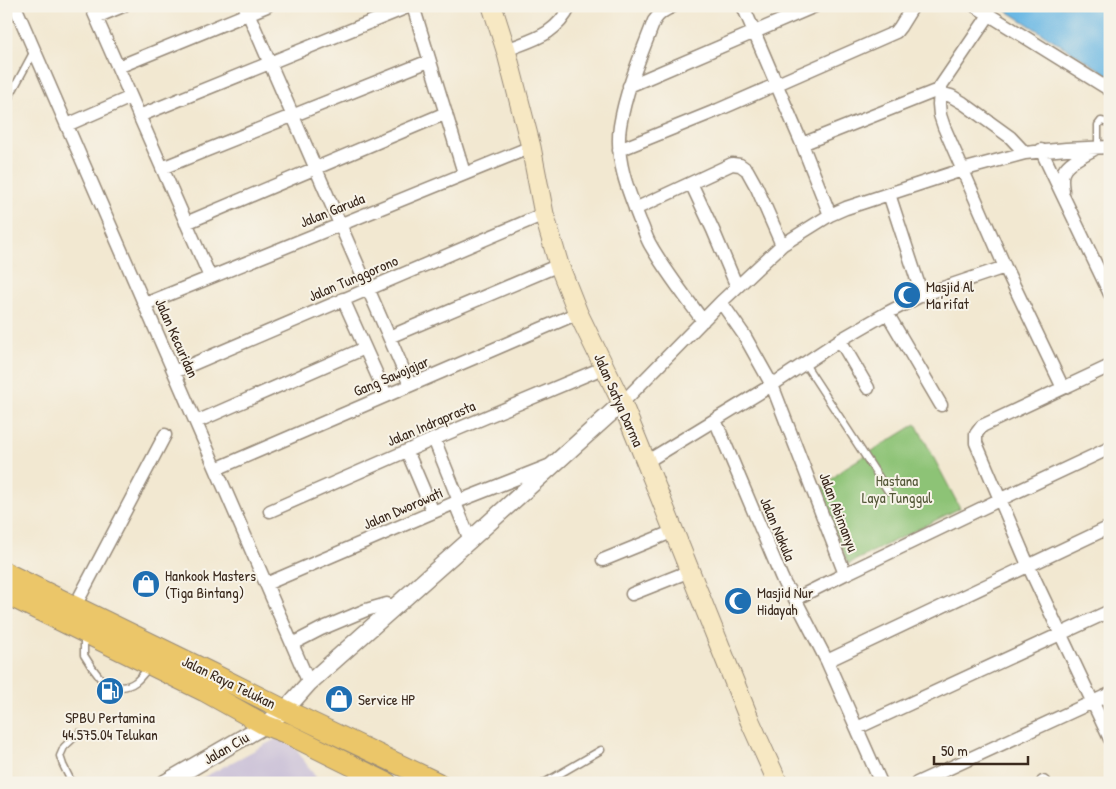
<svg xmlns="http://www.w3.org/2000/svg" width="1116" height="789" font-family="'Patrick Hand',sans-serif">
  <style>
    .industrial { fill: #c9bfd7 }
    .green { fill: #8dc376; stroke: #64764a }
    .water { fill: #6ab8e4; stroke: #527181 }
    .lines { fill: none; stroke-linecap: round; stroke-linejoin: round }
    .service-casing { stroke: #968978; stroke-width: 9 }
    .minor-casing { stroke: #968978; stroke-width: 15 }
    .tertiary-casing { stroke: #968978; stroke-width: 19 }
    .secondary-casing { stroke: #968978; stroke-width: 21 }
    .primary-casing { stroke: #968978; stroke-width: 22 }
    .service { stroke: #fff; stroke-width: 6 }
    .minor { stroke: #fff; stroke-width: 12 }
    .tertiary { stroke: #fff; stroke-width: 16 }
    .secondary { stroke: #f7e8c3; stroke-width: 19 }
    .primary { stroke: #ebc669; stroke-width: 20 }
    .labels { text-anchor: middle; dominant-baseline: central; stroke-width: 4; stroke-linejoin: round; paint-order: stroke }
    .street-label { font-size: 15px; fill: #3b2a1e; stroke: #f7f3e8 }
    .poi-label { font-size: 15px; fill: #3b2a1e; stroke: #f7f3e8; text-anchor: start }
    .park-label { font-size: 15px; fill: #545838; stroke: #f7f3e8 }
  </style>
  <rect width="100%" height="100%" fill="#f7f3e8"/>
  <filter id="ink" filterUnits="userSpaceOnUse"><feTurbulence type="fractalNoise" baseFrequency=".02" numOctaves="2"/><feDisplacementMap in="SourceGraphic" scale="10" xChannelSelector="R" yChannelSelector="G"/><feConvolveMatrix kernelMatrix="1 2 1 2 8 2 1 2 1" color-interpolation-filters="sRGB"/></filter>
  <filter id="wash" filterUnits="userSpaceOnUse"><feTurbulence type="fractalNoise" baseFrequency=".0096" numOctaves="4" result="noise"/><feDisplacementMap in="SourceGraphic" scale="20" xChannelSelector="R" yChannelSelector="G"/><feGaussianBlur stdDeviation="1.12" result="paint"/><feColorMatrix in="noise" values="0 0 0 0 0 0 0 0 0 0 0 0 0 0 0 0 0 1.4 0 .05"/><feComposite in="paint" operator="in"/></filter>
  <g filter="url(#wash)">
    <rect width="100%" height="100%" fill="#f2e8d1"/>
    <path class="industrial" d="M 285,734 L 320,783 L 193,783 Z"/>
    <path class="green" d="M 916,424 L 960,508 L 848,564 L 820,490 L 843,469 Z"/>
    <path class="water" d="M 999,6 L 1110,6 L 1110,76 Z"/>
  </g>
  <g filter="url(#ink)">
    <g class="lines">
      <defs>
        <path id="service" d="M 6,103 L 34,51
          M 1098,147 L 1098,125 L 1101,121 L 1110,123
          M 805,364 L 888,491
          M 84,637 L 84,655 L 91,666 L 100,678
          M 121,687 C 135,686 140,678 148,668
          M 72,783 L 63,765 L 60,756 L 64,747 L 79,733
          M 544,783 L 601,750"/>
        <path id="minor" d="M 15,6 L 309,683
          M 91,6 L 210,277
          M 245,6 L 410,385
          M 413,6 L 464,173
          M 673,6 C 665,10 659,13 654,21 C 641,55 626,89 620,126 C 615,159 628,191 640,221 C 644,229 646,238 651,246 C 666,272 685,296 703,321
          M 743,6 L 802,144 L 830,215
          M 975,6 L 1110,90
          M 96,17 L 123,6
          M 506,50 C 534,39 556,35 570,6
          M 118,67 L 267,6
          M 629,86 L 815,6
          M 938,90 L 940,93 L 939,104 L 940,115 L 944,127 L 1005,267 L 1063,388
          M 940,93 L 951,96 L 963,103 L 1010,137 L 1025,153
          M 139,116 L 410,6
          M 67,125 L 131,97
          M 802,144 L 938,90 L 989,15
          M 619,150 L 718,110 L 896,32 L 900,27 L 913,6
          M 1041,150 L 1110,294
          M 162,168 L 429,61
          M 691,183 L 713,230 L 737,287
          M 1063,191 C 1062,185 1061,176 1064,171 C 1069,161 1086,154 1096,148
          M 635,209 L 732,164 L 740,165 L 747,170 L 757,188 L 782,245
          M 186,223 L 446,113
          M 922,295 L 1005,267
          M 343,299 L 386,395
          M 721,302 L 744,335 L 772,385 L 845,574 L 999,500 L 1110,448
          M 145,304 L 531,147
          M 887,313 L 941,405
          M 389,337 L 559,265
          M 840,340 L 868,388
          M 1110,366 L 982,426 L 976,434 L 976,443 L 1028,565 L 1110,739
          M 174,372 L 544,214
          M 622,403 L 721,302 L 782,245 L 830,215 L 846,208 L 962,170 L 1025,153 L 1066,149 L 1110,147
          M 715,420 L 781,576 L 785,585 L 795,599 L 827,661 L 881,783
          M 196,422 L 365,348
          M 434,439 L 459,501
          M 407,451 L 433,512
          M 646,462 L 772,385 L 840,340 L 887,313 L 922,295 L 889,194
          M 216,469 L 578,313
          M 455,503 L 470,540
          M 270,511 L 434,439 L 605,367
          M 603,560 L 674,531
          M 266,584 L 459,501 L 548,466
          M 632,594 L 690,571
          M 795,599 L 845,574
          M 75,606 L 165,435
          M 292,644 L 321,629 L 366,610 L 387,604 L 395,607
          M 827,661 L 1110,527
          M 857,728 L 1110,611
          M 1043,782 L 1044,783
          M 917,783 L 1110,694"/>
        <path id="tertiary" d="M 165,783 L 265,725 L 285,710 L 309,683 L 470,540 L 622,403"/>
        <path id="secondary" d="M 492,6 L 506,50 L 531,147 L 544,214 L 559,265 L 578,313 L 622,403 L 646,462 L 750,721 L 778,783"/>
        <path id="primary" d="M 6,573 L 211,673 L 285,710 L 438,783
          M 6,594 L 204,691 L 265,725 L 286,733 L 387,783"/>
      </defs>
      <use href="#service" class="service-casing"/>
      <use href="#minor" class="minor-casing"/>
      <use href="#tertiary" class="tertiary-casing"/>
      <use href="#secondary" class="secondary-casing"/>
      <use href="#primary" class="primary-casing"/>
      <use href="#service" class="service"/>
      <use href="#minor" class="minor"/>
      <use href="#tertiary" class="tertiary"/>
      <use href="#secondary" class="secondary"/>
      <use href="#primary" class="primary"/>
    </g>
  </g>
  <defs>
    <symbol id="mosque-disc" viewBox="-11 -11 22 22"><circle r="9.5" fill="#1f6fb2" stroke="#f7f3e8"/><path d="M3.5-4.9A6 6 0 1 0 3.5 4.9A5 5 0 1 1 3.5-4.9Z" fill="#fff"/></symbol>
    <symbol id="shop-disc" viewBox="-11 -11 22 22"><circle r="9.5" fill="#1f6fb2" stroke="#f7f3e8"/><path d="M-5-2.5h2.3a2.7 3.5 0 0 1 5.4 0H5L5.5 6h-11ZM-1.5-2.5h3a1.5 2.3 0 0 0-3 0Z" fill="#fff"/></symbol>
    <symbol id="fuel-disc" viewBox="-11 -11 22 22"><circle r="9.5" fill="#1f6fb2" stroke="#f7f3e8"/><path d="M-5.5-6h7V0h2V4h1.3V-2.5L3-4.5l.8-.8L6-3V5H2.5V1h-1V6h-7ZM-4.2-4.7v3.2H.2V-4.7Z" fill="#fff"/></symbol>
  </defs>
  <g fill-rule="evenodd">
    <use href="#mosque-disc" x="891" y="279" width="32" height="32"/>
    <use href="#shop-disc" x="130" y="568" width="32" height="32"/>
    <use href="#mosque-disc" x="722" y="585" width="32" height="32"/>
    <use href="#fuel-disc" x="94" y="675" width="32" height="32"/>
    <use href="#shop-disc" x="323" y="683" width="32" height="32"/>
  </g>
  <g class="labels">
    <g class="street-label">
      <text transform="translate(332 210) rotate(-22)">Jalan Garuda</text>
      <text transform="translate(353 278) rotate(-23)">Jalan Tunggorono</text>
      <text transform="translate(177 338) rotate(66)">Jalan Kecuridan</text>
      <text transform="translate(391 376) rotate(-23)">Gang Sawojajar</text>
      <text transform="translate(619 400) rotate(66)">Jalan Satya Darma</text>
      <text transform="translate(431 423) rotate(-23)">Jalan Indraprasta</text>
      <text transform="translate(403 508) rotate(-23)">Jalan Dworowati</text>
      <text transform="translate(839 512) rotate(69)">Jalan Abimanyu</text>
      <text transform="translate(778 529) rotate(67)">Jalan Nakula</text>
      <text transform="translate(229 682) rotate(26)">Jalan Raya Telukan</text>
      <text transform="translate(226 748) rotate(-30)">Jalan Ciu</text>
    </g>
    <g class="poi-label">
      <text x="926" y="286">Masjid Al<tspan x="926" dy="17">Ma'rifat</tspan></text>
      <text x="165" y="575">Hankook Masters<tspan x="165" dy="17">(Tiga Bintang)</tspan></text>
      <text x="757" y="592">Masjid Nur<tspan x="757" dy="17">Hidayah</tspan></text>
      <text x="358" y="699">Service HP</text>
      <text x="110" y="717" text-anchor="middle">SPBU Pertamina<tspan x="110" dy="17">44.575.04 Telukan</tspan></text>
    </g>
    <g class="park-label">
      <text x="897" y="480">Hastana<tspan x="897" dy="17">Laya Tunggul</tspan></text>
    </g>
  </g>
  <rect width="1116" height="789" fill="none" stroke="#f7f3e8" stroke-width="25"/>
  <path d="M934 756v8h94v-8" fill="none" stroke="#3b2a1e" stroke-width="2.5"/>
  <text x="941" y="756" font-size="15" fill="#3b2a1e" stroke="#f7f3e8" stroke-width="4" paint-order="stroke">50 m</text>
</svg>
